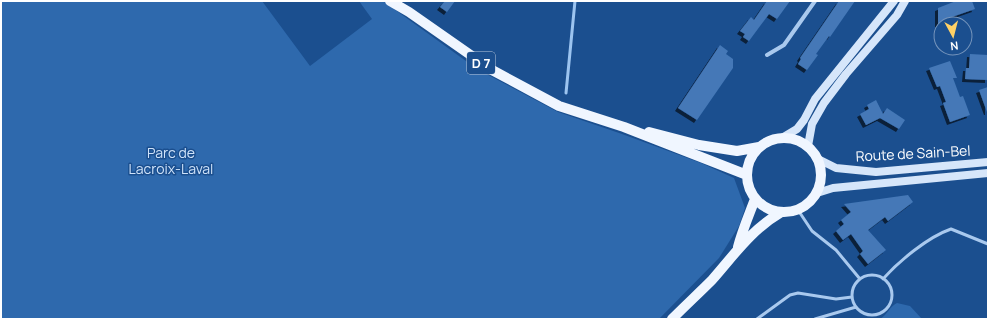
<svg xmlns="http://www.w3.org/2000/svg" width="989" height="320" font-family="Manrope,sans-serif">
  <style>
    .green { fill: #2e69ad }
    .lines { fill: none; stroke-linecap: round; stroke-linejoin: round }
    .stream { stroke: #9cc4f0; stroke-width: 3 }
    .building { fill: #4478b7; filter: url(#shadow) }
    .lane { stroke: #a9c9ee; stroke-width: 3 }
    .street { stroke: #a9c9ee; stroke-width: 4 }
    .secondary { stroke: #d6e6fa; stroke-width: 8 }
    .primary { stroke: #f0f6ff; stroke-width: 10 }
    .labels { text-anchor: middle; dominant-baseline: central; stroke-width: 3; stroke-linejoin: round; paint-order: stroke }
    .shield { fill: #1b4f8f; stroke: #bbcadd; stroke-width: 1 }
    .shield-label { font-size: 13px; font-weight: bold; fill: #fff }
    .park-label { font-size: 14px; fill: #cfe3fa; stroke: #1b4f8f }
    .street-label { font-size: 14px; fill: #fff; stroke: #1b4f8f }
  </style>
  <defs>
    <filter id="shadow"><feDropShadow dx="-3" dy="3" stdDeviation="0" flood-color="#0009"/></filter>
  </defs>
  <rect width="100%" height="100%" fill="#1b4f8f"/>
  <path class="green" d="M 1,1 L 262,1 L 310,66 L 372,19 L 359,1 L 383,1 L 477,69 L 558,112 L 622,134 L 701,163 L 734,178 L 745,208 L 739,226 L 719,258 L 659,319 L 1,319 Z
    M 897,303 L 910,306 L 922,319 L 880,319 C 887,315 890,306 897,303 Z"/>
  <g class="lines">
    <path class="stream" d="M 566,93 L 575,1"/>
  </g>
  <path class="building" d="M 445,1 L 455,1 L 447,12 L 440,7 Z
    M 767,1 L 790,1 L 777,19 L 769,14 L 749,41 L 743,37 L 745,34 L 740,31 L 751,17 L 754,20 Z
    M 839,1 L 855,1 L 830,37 L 829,36 L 816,54 L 818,55 L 807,70 L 798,64 L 801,59 L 800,58 Z
    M 956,1 L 972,1 L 975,9 L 946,19 L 946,24 L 938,24 L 938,8 Z
    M 720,45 L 728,51 L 726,54 L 733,59 L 733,68 L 697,120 L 678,108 Z
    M 970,54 L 988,55 L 988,80 L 965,79 L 966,68 L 969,68 Z
    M 950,61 L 957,78 L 953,78 L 960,97 L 963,96 L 970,115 L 950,122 L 943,103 L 946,102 L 940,86 L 937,87 L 929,68 Z
    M 988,87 L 988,112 L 987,112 L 979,90 Z
    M 876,100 L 883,114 L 887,108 L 905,120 L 899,129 L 880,118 L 866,125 L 860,114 L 869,109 L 867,105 Z
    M 908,195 L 913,202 L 888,221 L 885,217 L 868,230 L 886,250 L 868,264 L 860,254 L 863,251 L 851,234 L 843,240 L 836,231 L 844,224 L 841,220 L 851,212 L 844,204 Z"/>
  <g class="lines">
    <path class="lane" d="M 798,210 L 812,231 L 836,250 L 860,279
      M852 295a20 20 0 1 1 40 0a20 20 0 1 1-40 0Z
      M 883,279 C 899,261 928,237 951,229 L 988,244
      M 757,319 L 790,295 L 798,293 L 836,299 L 852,297
      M 815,319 L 856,307"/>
    <path class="street" d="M 767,55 L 784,45 L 815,1"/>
    <path class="secondary" d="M 782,138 L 797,129 L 804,120 L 815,99 L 894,1
      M 808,146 L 812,124 L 824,103 L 846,74 L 897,15 L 905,1
      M 818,159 L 836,168 L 876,172 L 988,162
      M 817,193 L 833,188 L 988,173"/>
    <path class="primary" d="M 390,1 L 409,12 L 492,70 L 559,106 L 624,127 L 747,175
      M 649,132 L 699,145 L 737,151 L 759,147
      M747 175a37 37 0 1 1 74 0a37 37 0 1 1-74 0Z
      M 738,247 C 742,231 749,215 755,199
      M 672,319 C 685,306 699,293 712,280 C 734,255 751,230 780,213"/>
  </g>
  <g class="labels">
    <rect class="shield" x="467" y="52" width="28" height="22" rx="3"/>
    <g class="shield-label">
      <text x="481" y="63">D 7</text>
    </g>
    <g class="park-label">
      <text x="171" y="152">Parc de<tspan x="171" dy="16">Lacroix-Laval</tspan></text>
    </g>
    <g class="street-label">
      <text transform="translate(913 153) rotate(-3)">Route de Sain-Bel</text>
    </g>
  </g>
  <rect width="989" height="320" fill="none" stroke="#ffffff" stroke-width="4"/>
  <g transform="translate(953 36) rotate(173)"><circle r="19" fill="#1b4f8f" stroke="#7695bc"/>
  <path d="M0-3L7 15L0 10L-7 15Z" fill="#ffd166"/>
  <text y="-6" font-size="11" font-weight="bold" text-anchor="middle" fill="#ffffff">N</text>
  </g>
</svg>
